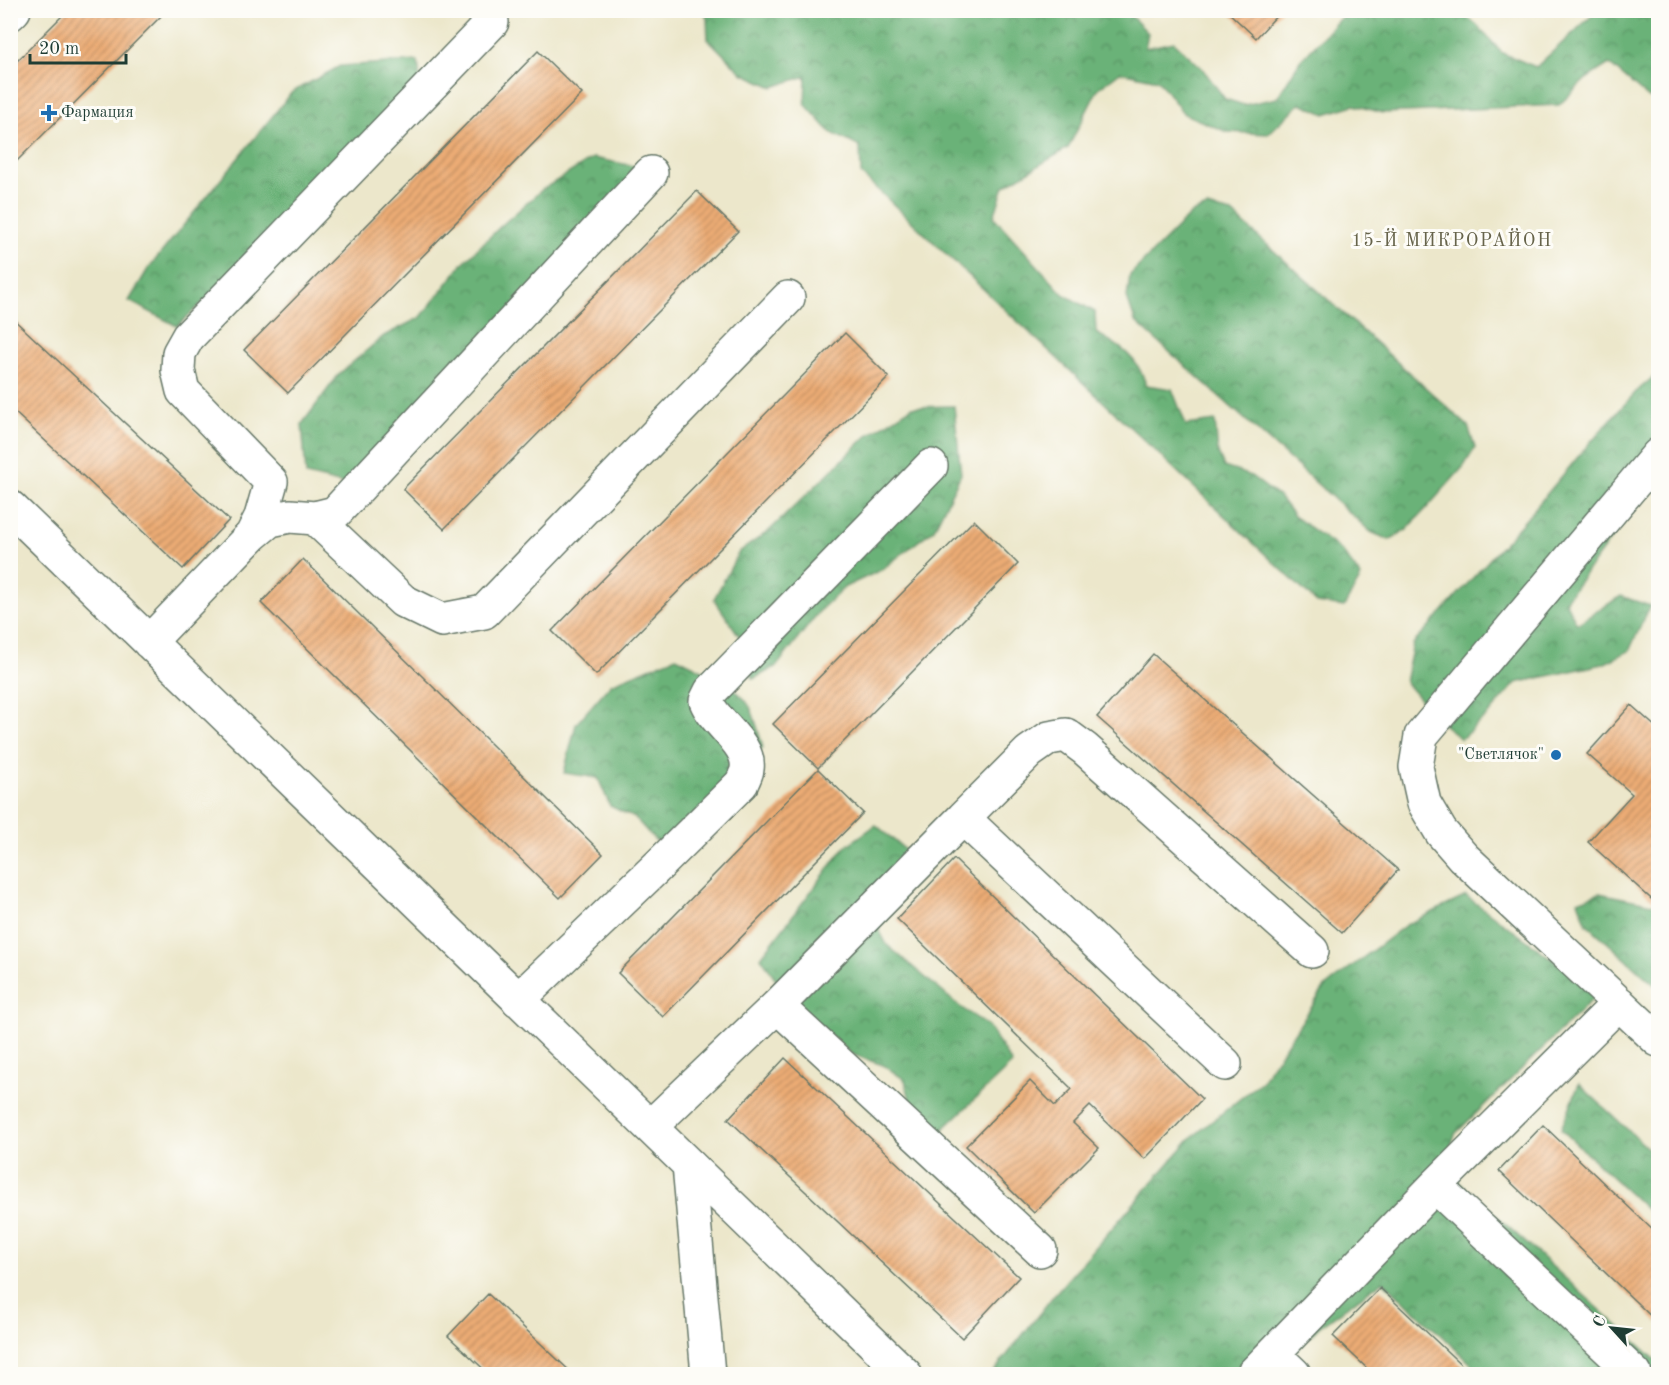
<svg xmlns="http://www.w3.org/2000/svg" width="1669" height="1385" font-family="'Old Standard TT',serif">
  <style>
    .forest { fill: url(#forest-crowns); stroke: #457856; stroke-width: 1.5 }
    .building { fill: url(#building-hatch) }
    .lines { fill: none; stroke-linecap: round; stroke-linejoin: round }
    .minor-casing { stroke: #677869; stroke-width: 36 }
    .minor { stroke: #fff; stroke-width: 33 }
    .poi-dot { fill: #1f6fb2; stroke: #fdfcf7; stroke-width: 2 }
    .labels { text-anchor: middle; dominant-baseline: central; stroke-width: 6; stroke-linejoin: round; paint-order: stroke }
    .poi-label { font-size: 16px; fill: #1f3d34; stroke: #fdfcf7; text-anchor: start }
    .neighbourhood-label { font-size: 18px; letter-spacing: 1.5px; fill: #67644b; stroke: #fdfcf7 }
  </style>
  <defs>
    <pattern id="forest-crowns" width="20" height="18" patternUnits="userSpaceOnUse" patternTransform="scale(1.5)"><rect width="20" height="18" fill="#6bb278"/><path d="M2 6a3 3 0 1 1 6 0M12 15a3 3 0 1 1 6 0" fill="none" stroke="#579263"/></pattern>
    <pattern id="building-hatch" width="6" height="6" patternUnits="userSpaceOnUse" patternTransform="scale(1.5)"><rect width="6" height="6" fill="#ecac75"/><path d="M-1 1l2-2M0 6l6-6M5 7l2-2" fill="none" stroke="#bf8d61"/></pattern>
  </defs>
  <rect width="100%" height="100%" fill="#fdfcf7"/>
  <filter id="ink" filterUnits="userSpaceOnUse"><feTurbulence type="fractalNoise" baseFrequency=".0167" numOctaves="2"/><feDisplacementMap in="SourceGraphic" scale="12" xChannelSelector="R" yChannelSelector="G"/><feConvolveMatrix kernelMatrix="1 2 1 2 8 2 1 2 1" color-interpolation-filters="sRGB"/></filter>
  <filter id="wash" filterUnits="userSpaceOnUse"><feTurbulence type="fractalNoise" baseFrequency=".008" numOctaves="4" result="noise"/><feDisplacementMap in="SourceGraphic" scale="24" xChannelSelector="R" yChannelSelector="G"/><feGaussianBlur stdDeviation="1.35" result="paint"/><feColorMatrix in="noise" values="0 0 0 0 0 0 0 0 0 0 0 0 0 0 0 0 0 1.4 0 .05"/><feComposite in="paint" operator="in"/></filter>
  <g filter="url(#wash)">
    <rect width="100%" height="100%" fill="#ece7cb"/>
    <path class="forest" d="M 704,11 L 1126,11 L 1148,33 L 1145,48 L 1174,42 L 1202,68 L 1225,99 L 1244,105 L 1277,98 L 1300,61 L 1347,11 L 1460,11 L 1477,25 L 1502,53 L 1536,67 L 1597,11 L 1658,11 L 1658,101 L 1649,98 L 1609,64 L 1586,79 L 1559,105 L 1383,113 L 1354,105 L 1325,114 L 1301,103 L 1268,134 L 1227,132 L 1184,114 L 1158,80 L 1120,72 L 1098,89 L 1068,148 L 1004,186 L 994,217 L 1063,294 L 1095,312 L 1096,333 C 1120,346 1138,357 1146,385 L 1172,389 L 1186,425 L 1215,421 L 1218,453 L 1224,467 L 1251,476 L 1280,498 L 1294,516 L 1342,551 L 1361,577 L 1344,607 L 1317,603 L 861,174 L 860,147 L 830,132 L 805,104 L 806,76 L 773,87 L 742,73 L 708,39 L 707,19 Z
      M 418,61 L 424,117 L 369,150 L 177,326 L 129,301 L 148,269 L 292,92 L 340,66 Z
      M 593,158 L 644,168 L 350,486 L 306,475 L 302,424 L 339,374 L 384,336 L 421,317 L 463,263 L 502,225 L 543,189 Z
      M 1207,207 L 1232,213 L 1468,426 L 1475,448 L 1464,466 L 1407,530 L 1389,540 L 1371,532 L 1135,321 L 1127,298 L 1130,275 L 1192,213 Z
      M 1658,373 L 1658,481 L 1629,514 L 1565,601 L 1577,624 L 1621,596 L 1650,606 L 1629,651 L 1603,664 L 1516,683 L 1491,712 L 1461,739 L 1437,719 L 1405,682 L 1413,644 L 1526,519 L 1593,439 L 1636,392 Z
      M 954,406 L 961,474 L 934,529 L 881,570 L 845,587 L 821,609 L 776,667 L 753,679 L 742,640 L 714,599 L 739,552 L 769,531 L 868,435 L 912,407 Z
      M 676,657 C 698,668 738,685 750,707 C 756,719 759,735 763,748 L 723,769 L 747,769 L 692,847 L 655,840 L 635,818 L 610,806 L 598,778 L 564,773 L 576,724 L 611,684 Z
      M 876,825 L 916,859 L 876,924 L 887,945 L 959,1006 L 988,1026 L 1012,1064 L 939,1133 L 913,1112 L 905,1080 L 883,1065 L 851,1054 L 787,996 L 761,957 L 845,847 Z
      M 1599,893 L 1658,905 L 1658,988 L 1587,924 L 1578,901 Z
      M 1466,896 L 1599,993 L 1455,1134 L 1448,1155 L 1452,1176 L 1658,1362 L 1658,1374 L 1482,1374 L 1383,1281 L 1319,1327 L 1272,1374 L 992,1374 L 1054,1295 L 1190,1139 L 1262,1081 L 1325,987 L 1406,925 Z
      M 1579,1084 L 1658,1158 L 1658,1220 L 1561,1129 Z"/>
    <g id="blocks">
      <path class="building" d="M 68,10 L 167,10 L 10,168 L 10,68 Z
        M 1226,10 L 1282,10 L 1256,38 Z
        M 538,51 L 582,94 L 288,393 L 244,350 Z
        M 697,191 L 738,231 L 444,529 L 403,489 Z
        M 10,316 L 229,520 L 183,569 L 10,408 Z
        M 845,333 L 889,377 L 596,675 L 552,631 Z
        M 974,520 L 1018,564 L 818,768 L 773,724 Z
        M 303,559 L 603,854 L 560,898 L 261,603 Z
        M 1153,654 L 1398,870 L 1342,933 L 1097,717 Z
        M 1631,705 L 1658,729 L 1658,819 L 1656,822 L 1658,824 L 1658,905 L 1588,842 L 1632,794 L 1587,754 Z
        M 818,769 L 863,813 L 663,1017 L 618,973 Z
        M 954,859 L 1202,1099 L 1145,1159 L 1090,1106 L 1073,1123 L 1099,1148 L 1034,1213 L 966,1146 L 1030,1081 L 1055,1106 L 1072,1089 L 897,919 Z
        M 785,1058 L 1019,1277 L 962,1338 L 728,1119 Z
        M 1543,1125 L 1658,1235 L 1658,1323 L 1499,1171 Z
        M 1380,1288 L 1471,1374 L 1373,1374 L 1333,1336 Z
        M 488,1294 L 573,1374 L 489,1374 L 448,1336 Z"/>
    </g>
  </g>
  <g filter="url(#ink)">
    <use href="#blocks" fill-opacity="0" stroke="#677869" stroke-width="1.5"/>
    <g class="lines">
      <defs>
        <path id="minor" d="M 10,14 L 14,10
          M 1658,455 L 1421,736 L 1416,767 L 1424,803 L 1441,832 L 1463,857 L 1658,1040
          M 10,507 L 905,1374
          M 315,518 L 403,601 L 442,620 L 484,612 L 788,298
          M 252,535 L 270,520 L 290,516 L 315,518 L 335,513 L 651,173
          M 149,642 L 252,535 L 261,517 L 271,482 L 183,391 L 178,370 L 179,353 L 188,337 L 492,22
          M 963,818 L 1029,752 L 1049,738 L 1066,735 L 1085,749 L 1312,951
          M 518,1000 L 657,867 L 742,783 C 743,779 747,773 747,769 C 751,744 715,724 706,701 L 711,691 L 931,466
          M 777,1006 L 963,818 L 1225,1064
          M 650,1127 L 777,1006 L 1040,1250
          M 689,1165 L 708,1374
          M 1435,1186 L 1635,1374
          M 1273,1354 L 1294,1374
          M 1253,1374 L 1435,1186 L 1619,1003"/>
      </defs>
      <use href="#minor" class="minor-casing"/>
      <use href="#minor" class="minor"/>
    </g>
  </g>
  <g class="poi-dot">
    <path d="M46 104h6v6h6v6h-6v6h-6v-6h-6v-6h6z"/>
    <circle cx="1556" cy="755" r="6"/>
  </g>
  <g class="labels">
    <g class="poi-label">
      <text x="61" y="113">Фармация</text>
      <text x="1544" y="755" text-anchor="end">"Светлячок"</text>
    </g>
    <g class="neighbourhood-label">
      <text x="1452" y="241">15-Й МИКРОРАЙОН</text>
    </g>
  </g>
  <rect width="1669" height="1385" fill="none" stroke="#fdfcf7" stroke-width="36"/>
  <g transform="translate(1612 1328) rotate(297)" stroke="#fdfcf7" stroke-width="4.5" paint-order="stroke">
  <path d="M0-4.5L10 22L0 15L-10 22Z" fill="#1f3d34"/>
  <text y="-9" font-size="16" font-weight="bold" text-anchor="middle" fill="#1f3d34">С</text>
  </g>
  <path d="M30 54v9h96v-9" fill="none" stroke="#1f3d34" stroke-width="3"/>
  <text x="39" y="54" font-size="18" fill="#1f3d34" stroke="#fdfcf7" stroke-width="4.5" paint-order="stroke">20 m</text>
</svg>
